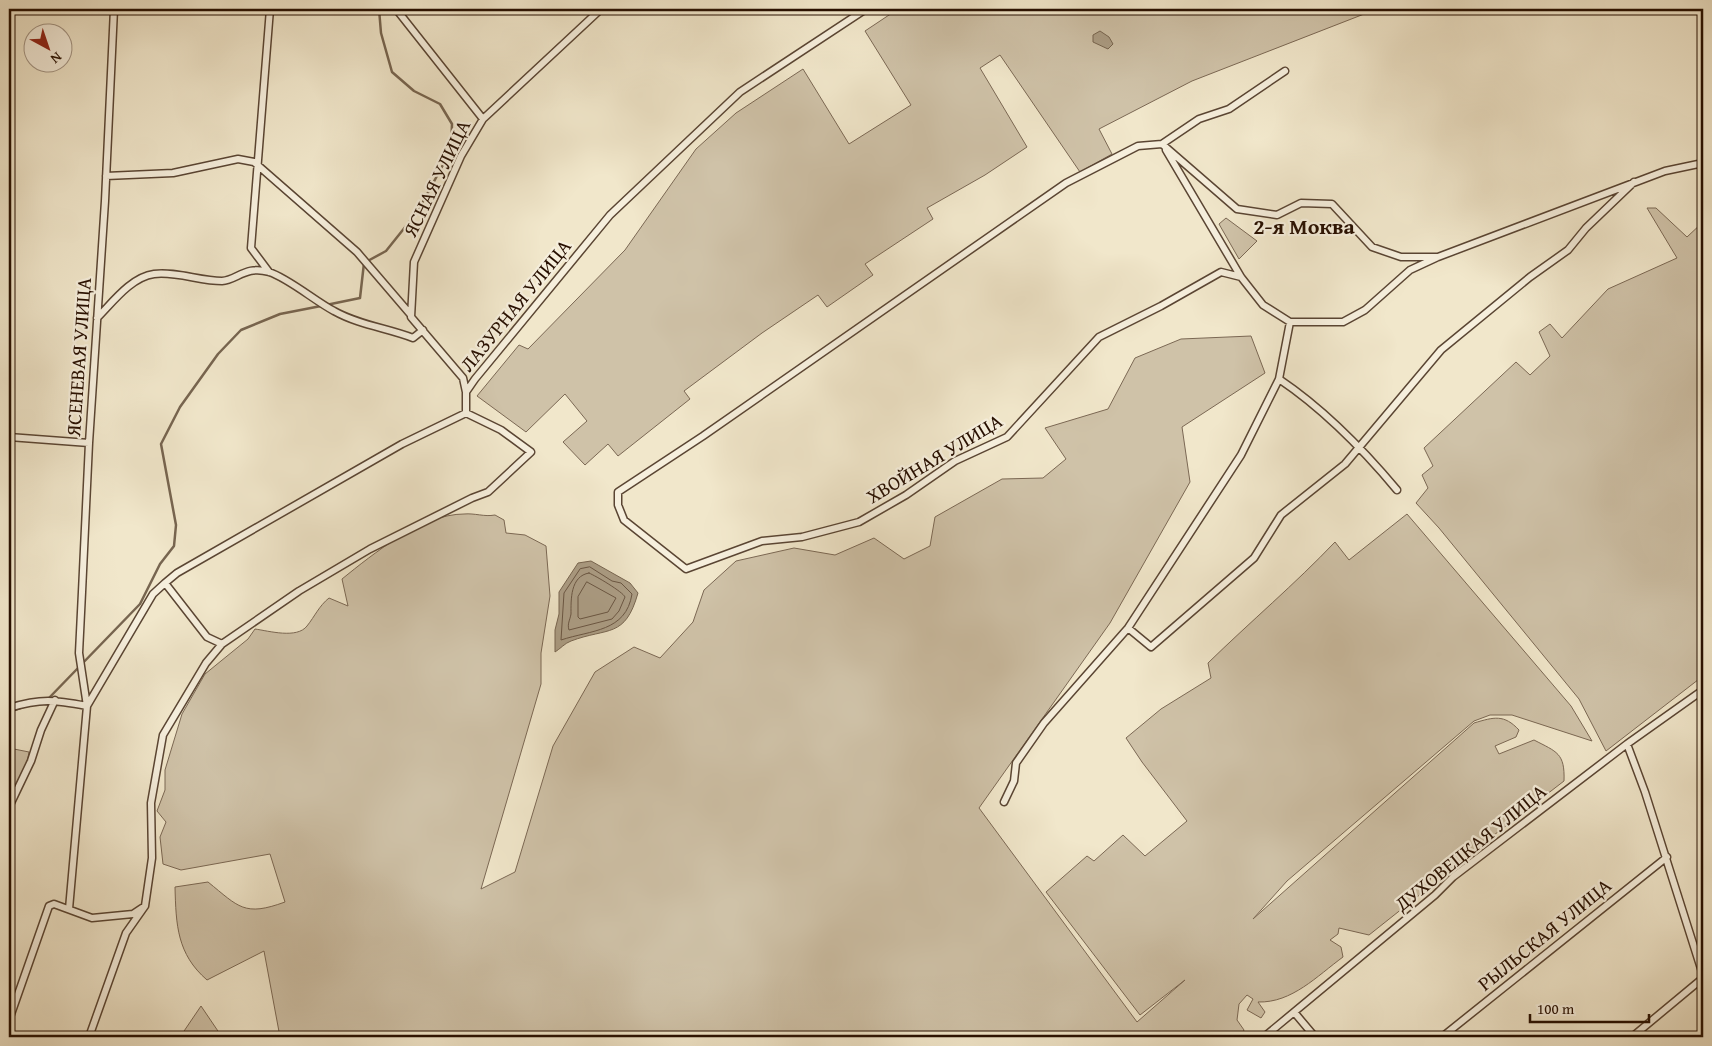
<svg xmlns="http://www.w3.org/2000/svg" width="1712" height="1046" font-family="'Gentium Book Plus',serif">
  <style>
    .green { fill: #cfc2a8; stroke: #7b6854 }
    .water { fill: #ac9e86; stroke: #776550 }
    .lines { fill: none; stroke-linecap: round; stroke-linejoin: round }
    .shore { stroke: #6a5643; stroke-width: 1 }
    .stream { stroke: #776550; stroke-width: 2.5 }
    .street-casing { stroke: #5a4533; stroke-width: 9 }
    .street { stroke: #f6efdd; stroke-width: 6 }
    .labels { text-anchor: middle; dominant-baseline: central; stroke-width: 4.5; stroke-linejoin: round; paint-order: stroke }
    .street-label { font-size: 20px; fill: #270f00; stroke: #f6efdd }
    .quarter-label { font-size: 22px; font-weight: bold; fill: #270f00; stroke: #f6efdd }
  </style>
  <rect width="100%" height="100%" fill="#f1e7cb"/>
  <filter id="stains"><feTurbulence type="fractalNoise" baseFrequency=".004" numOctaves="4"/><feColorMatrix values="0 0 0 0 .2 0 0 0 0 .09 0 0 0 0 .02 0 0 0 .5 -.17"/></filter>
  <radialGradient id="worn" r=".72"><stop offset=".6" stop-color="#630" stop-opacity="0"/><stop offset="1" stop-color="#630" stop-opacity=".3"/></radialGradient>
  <path class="green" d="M 898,9 L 1377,9 L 1192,81 L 1099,129 L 1112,154 L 1080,172 L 1000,55 L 980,68 L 1027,147 L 985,175 L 927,208 L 933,219 L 865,264 L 873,275 L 827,307 L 818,295 L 762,333 L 684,391 L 690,399 L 618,456 L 608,444 L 585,465 L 563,442 L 587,421 L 565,394 L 526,432 L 477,396 L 519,345 L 528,349 L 625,250 L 696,149 L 736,113 L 803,69 L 849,144 L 911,105 L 865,31 Z
    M 1647,208 L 1656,208 L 1687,237 L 1703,222 L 1703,676 L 1606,751 L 1579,699 L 1439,528 L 1416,503 L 1428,488 L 1422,475 L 1433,466 L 1424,448 L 1516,362 L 1530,375 L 1550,356 L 1539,332 L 1550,324 L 1562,338 L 1608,289 L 1677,258 Z
    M 1226,218 L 1257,241 L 1239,259 L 1219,224 Z
    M 1251,336 L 1265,373 L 1182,427 L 1190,482 L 1110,623 L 979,808 L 1137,1022 L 1185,980 L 1140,1015 L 1046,892 L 1087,856 L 1094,861 L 1123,835 L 1145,856 L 1187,821 L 1142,762 L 1126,738 L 1161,709 L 1211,678 L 1208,663 C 1250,622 1295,584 1335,542 L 1349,560 L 1407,514 L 1571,706 L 1592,741 L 1512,715 L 1490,715 L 1474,721 L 1287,881 L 1253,919 L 1474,723 C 1494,717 1504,714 1519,730 L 1516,737 L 1495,746 L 1499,754 L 1534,740 C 1557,752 1565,753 1564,781 L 1450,869 L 1431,877 L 1427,889 L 1369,935 L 1339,928 L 1338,934 L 1330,940 L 1341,947 L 1343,957 C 1317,976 1292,1003 1258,1002 L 1265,1012 L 1261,1018 L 1247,1010 L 1253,999 L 1247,995 L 1239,1004 L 1237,1020 L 1244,1030 L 1241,1037 L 1226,1035 L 1222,1032 L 1214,1033 L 1217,1037 L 280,1037 L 264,951 L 207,980 C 177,954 176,925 175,887 L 208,882 C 239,907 244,917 285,902 L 270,854 L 181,870 L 163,864 L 160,837 L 166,822 L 157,811 L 165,790 L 165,770 L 182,714 L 205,674 L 248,639 L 255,629 C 269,631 297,639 307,626 C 315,616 319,606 329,598 L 348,606 L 342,579 C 373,554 422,514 464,514 C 475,513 484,517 495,515 L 504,520 L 506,533 L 525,535 L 546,546 L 550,596 L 541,653 L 541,684 L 481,889 L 515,872 L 553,746 L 595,672 L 634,647 L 660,658 L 693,622 L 704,590 L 736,561 L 794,548 L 835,555 L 874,538 L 904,559 L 930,546 L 935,517 L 1002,479 L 1043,478 L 1066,459 L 1045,428 L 1108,409 L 1135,358 L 1181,339 Z
    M 9,748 L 29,752 L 27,763 L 9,800 Z
    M 201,1006 L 222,1037 L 180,1037 Z"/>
  <path class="water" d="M 1100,31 L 1109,37 L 1113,44 L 1108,49 L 1093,42 L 1093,35 Z
    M 591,561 L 630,583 L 638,593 C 625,639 608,627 571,641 C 565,643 560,649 555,652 L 555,630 L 559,614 L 559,592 L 578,563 Z"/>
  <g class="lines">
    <path class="shore" d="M 590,567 L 612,581 L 621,583 L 632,594 C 626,632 591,630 561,640 L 564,593 L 580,569 Z
      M 589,573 C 596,576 623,592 625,597 L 619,611 L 612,619 L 569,630 C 567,624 570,620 571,614 C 571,600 570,576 589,573 Z
      M 587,582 L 616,598 L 608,612 L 580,619 L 578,617 L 578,597 Z"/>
    <path class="stream" d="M 326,305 L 360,298 L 364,263 L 386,251 L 418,211 L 451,150 L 452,124 L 440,104 L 414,91 L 392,72 L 381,33 L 379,9
      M 48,699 L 140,604 L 160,564 L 174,546 L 176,525 L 161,444 L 180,407 L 218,354 L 241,330 L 280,314 L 321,306
      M 9,712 L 26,706"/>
    <defs>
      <path id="street" d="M 396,9 L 483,119
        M 1162,144 L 1199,119 L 1229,109 L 1285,71
        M 1166,150 L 1241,277 L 1263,305 L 1290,322 L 1343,322 L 1365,310 L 1410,270 L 1438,257 L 1665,171 L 1703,163
        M 106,176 L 173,173 L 238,159 L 254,162 L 357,252 L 411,315
        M 269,272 L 251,248 L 270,9
        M 1241,277 L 1221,272 L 1161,306 L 1099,337 L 1007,437 L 955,461 L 906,495 L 859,522 L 802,537 L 762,541 L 686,569 L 624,520 L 618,505 L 618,492 L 703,436 L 1066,183 L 1138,146 L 1162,144 L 1237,209 L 1277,215 L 1301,203 L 1332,204 L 1372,247 L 1401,257 L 1438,257
        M 97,318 C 112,303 131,277 154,274 C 175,271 200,281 222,281 C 237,280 246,265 269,272 C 288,278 315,301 334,311 C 359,325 387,328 413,338 L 423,330
        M 1279,379 C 1325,410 1362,448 1397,490
        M 466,392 L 463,378 L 411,317 L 414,262 L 461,156 L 483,119 L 601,9
        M 9,437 L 89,443
        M 1128,628 L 1151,647 L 1254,558 L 1281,515 L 1345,464 L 1441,350 L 1530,277 L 1568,250 L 1586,228 L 1634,182
        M 222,644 L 207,637 L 165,583 L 177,573 L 402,444 L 466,413 L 466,392 L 475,379 L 610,215 L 740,92 L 866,9
        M 9,708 C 41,698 55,700 87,706 L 153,594 L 165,583
        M 1627,744 L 1645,792 L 1703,975
        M 1004,802 L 1014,781 L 1016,763 L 1044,723 L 1128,628 L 1241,455 L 1279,379 L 1290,322
        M 9,807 L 31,761 L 41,730 L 55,700
        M 69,909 L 87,706 L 79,653 L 82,592 L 89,443 L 105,201 L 114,9
        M 1294,1012 L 1315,1037
        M 9,1020 L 49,906 L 54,904 L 92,918 L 133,914 L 142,908
        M 89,1037 L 126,933 L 145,906 L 152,858 L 151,803 L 163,735 L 206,663 L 222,644 L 299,591 L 370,549 L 472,498 L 488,492 L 531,452 L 501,430 L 466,413
        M 1264,1037 L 1435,895 L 1453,877 L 1627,744 L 1703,690
        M 1442,1037 L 1667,857
        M 1632,1037 L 1703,978"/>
    </defs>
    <use href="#street" class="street-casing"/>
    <use href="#street" class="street"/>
  </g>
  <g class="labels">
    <g class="street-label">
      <text transform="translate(436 178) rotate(-64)">ЯСНАЯ УЛИЦА</text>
      <text transform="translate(515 305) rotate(-51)">ЛАЗУРНАЯ УЛИЦА</text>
      <text transform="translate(78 357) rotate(-86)">ЯСЕНЕВАЯ УЛИЦА</text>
      <text transform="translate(934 458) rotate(-31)">ХВОЙНАЯ УЛИЦА</text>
      <text transform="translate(1470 847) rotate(-39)">ДУХОВЕЦКАЯ УЛИЦА</text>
      <text transform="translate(1544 934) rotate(-39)">РЫЛЬСКАЯ УЛИЦА</text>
    </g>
    <g class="quarter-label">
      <text x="1304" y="226">2-я Моква</text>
    </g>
  </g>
  <rect width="1712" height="1046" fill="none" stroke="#f1e7cb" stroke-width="30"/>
  <rect x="10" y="10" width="1692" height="1026" fill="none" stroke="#270f00" stroke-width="2.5"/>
  <rect x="15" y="15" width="1682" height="1016" fill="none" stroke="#270f00"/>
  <g transform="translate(48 48) rotate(140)"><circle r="24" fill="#f6efdd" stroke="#a39585"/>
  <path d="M0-4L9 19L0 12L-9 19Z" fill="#8f2418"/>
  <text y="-8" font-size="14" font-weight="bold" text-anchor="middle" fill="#270f00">N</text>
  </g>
  <path d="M1530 1014v8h119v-8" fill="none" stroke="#270f00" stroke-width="2.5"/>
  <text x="1537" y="1014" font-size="15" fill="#270f00" stroke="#f6efdd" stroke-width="4" paint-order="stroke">100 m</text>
  <rect width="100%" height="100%" filter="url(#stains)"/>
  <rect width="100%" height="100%" fill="url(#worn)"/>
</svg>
